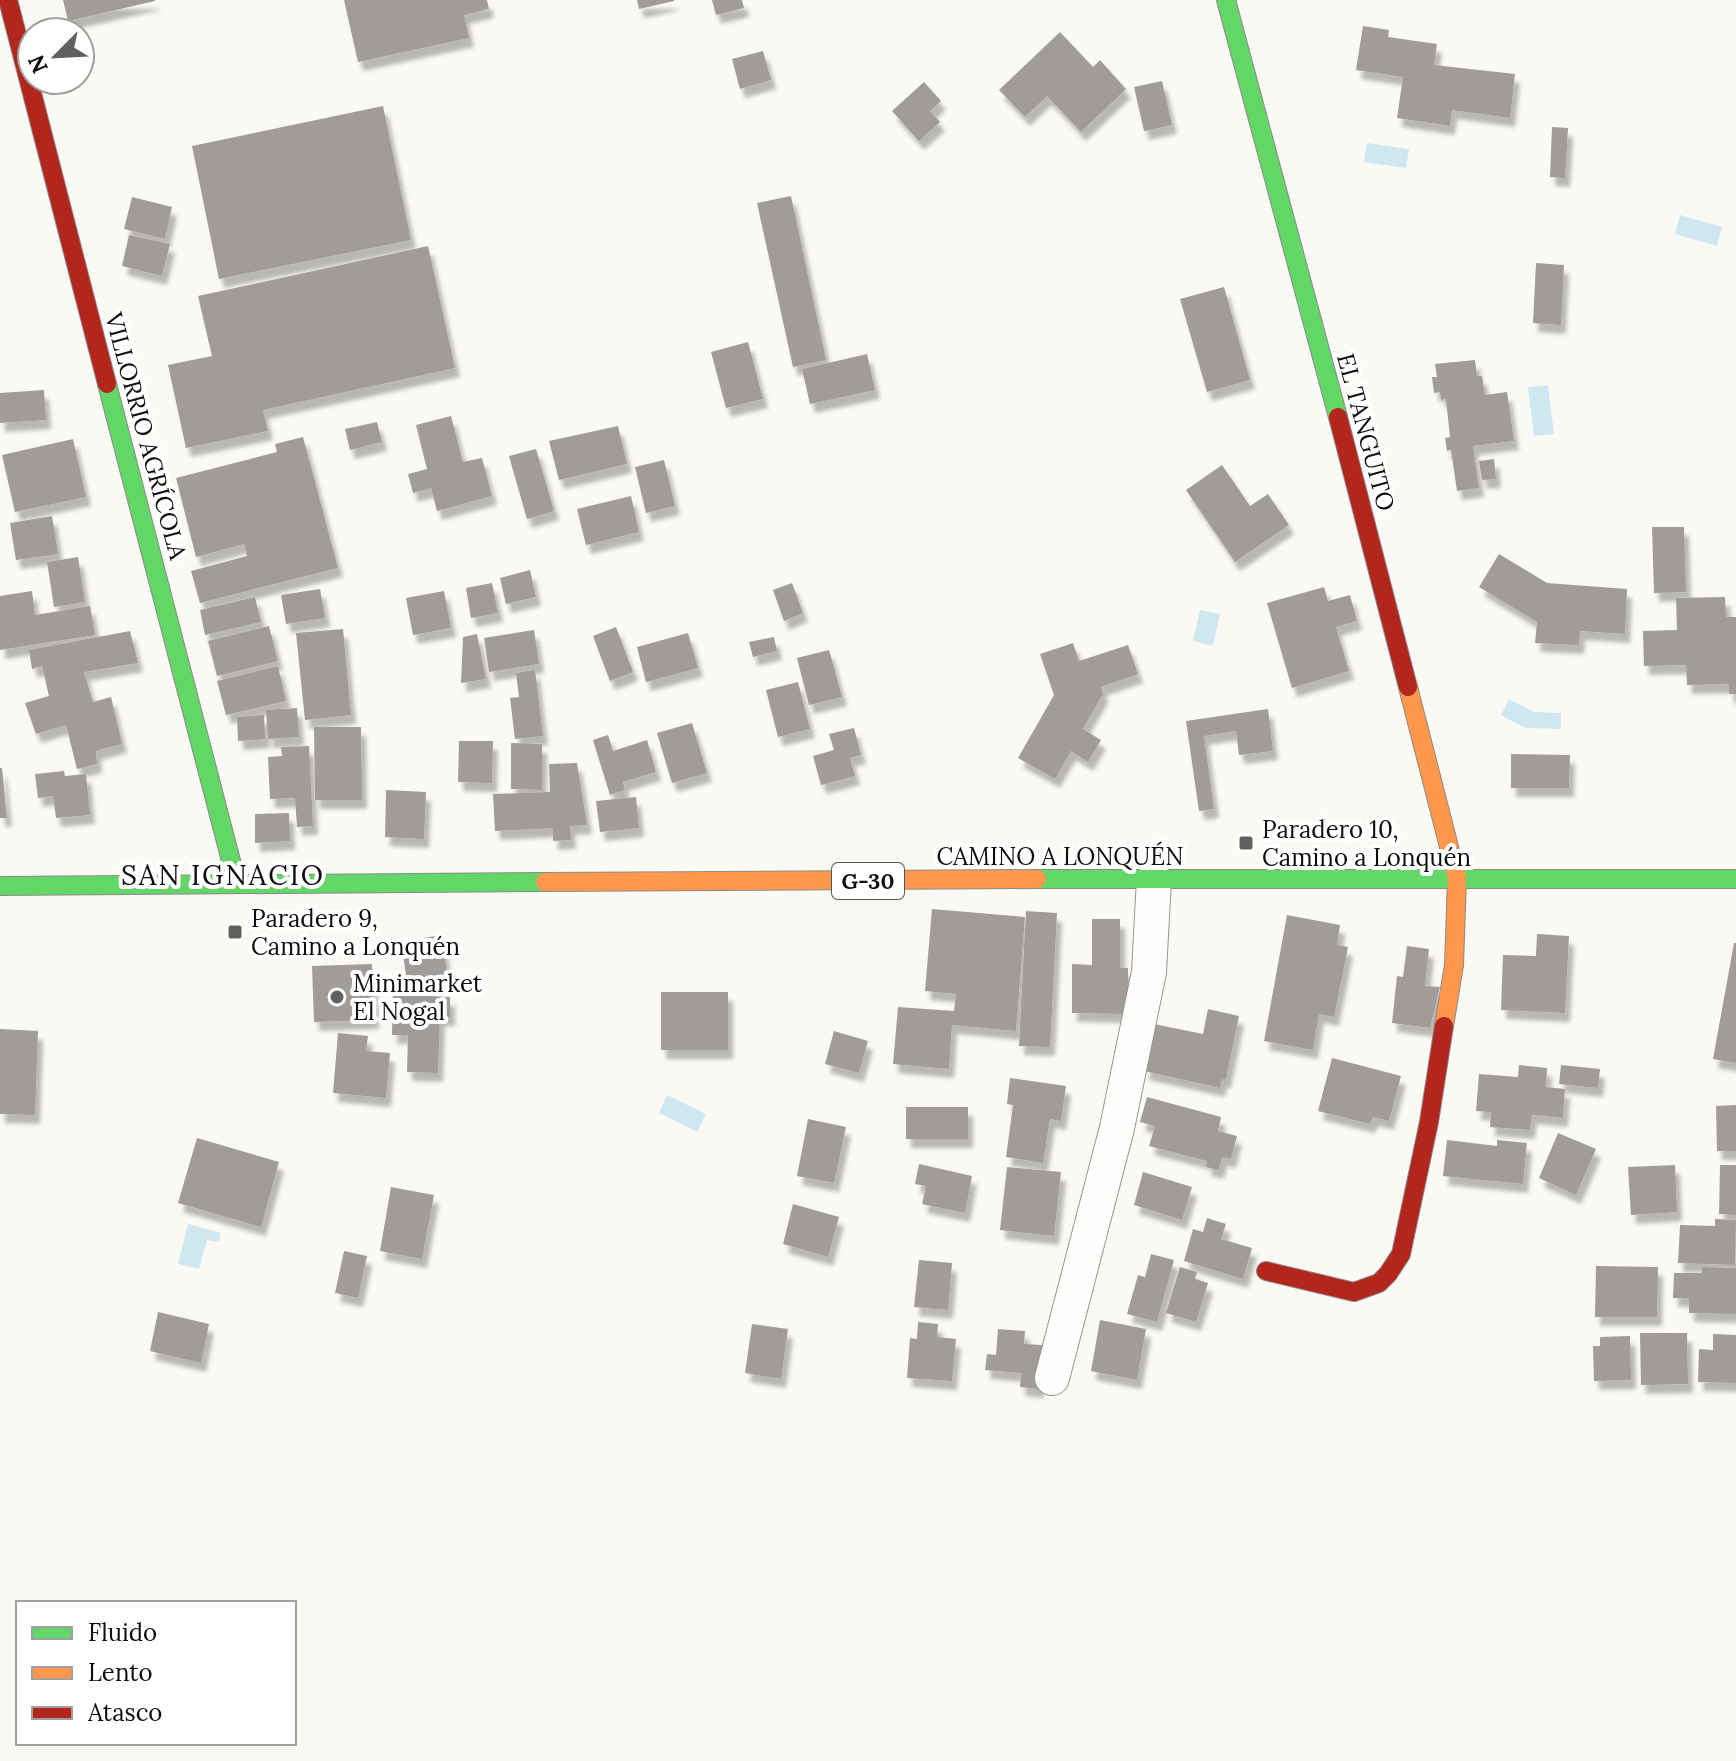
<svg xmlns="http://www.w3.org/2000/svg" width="1736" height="1761" font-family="Lora,serif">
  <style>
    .water { fill: #cee7f1 }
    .building { fill: #9f9c99; filter: url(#shadow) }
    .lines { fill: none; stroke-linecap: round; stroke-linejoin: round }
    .street-casing { stroke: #959492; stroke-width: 36 }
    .fast-casing { stroke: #8b8a88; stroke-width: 20 }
    .slow-casing { stroke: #8b8a88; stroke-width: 20 }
    .jam-casing { stroke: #8b8a88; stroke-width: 20 }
    .street { stroke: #fefefd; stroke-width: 34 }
    .fast { stroke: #63d668; stroke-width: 18 }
    .slow { stroke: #ff974d; stroke-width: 18 }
    .jam { stroke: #b3261e; stroke-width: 18 }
    .poi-dot { fill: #61605e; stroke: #fff; stroke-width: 3 }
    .labels { text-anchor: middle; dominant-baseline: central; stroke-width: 8; stroke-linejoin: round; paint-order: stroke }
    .shield { fill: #fff; stroke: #565656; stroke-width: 2 }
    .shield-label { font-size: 22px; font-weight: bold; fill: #0e0e0e }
    .street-label { font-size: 24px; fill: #0e0e0e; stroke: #fff }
    .poi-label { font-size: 24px; fill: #0e0e0e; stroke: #fff; text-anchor: start }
    .quarter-label { font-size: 28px; letter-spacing: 2px; fill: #0e0e0e; stroke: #fff }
  </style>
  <defs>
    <filter id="shadow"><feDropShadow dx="5" dy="9" stdDeviation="2" flood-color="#0004"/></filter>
  </defs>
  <rect width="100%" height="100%" fill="#fbf9f4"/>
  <path class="water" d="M 1367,143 L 1409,149 L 1406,168 L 1364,162 Z
    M 1680,215 L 1722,227 L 1717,246 L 1675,234 Z
    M 1548,385 L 1554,434 L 1534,436 L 1528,387 Z
    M 1200,610 L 1220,614 L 1213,646 L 1193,641 Z
    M 1509,699 L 1534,712 L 1561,713 L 1561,729 L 1525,728 L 1501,715 Z
    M 667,1095 L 706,1114 L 697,1132 L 659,1113 Z
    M 188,1224 L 221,1233 L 219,1242 L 207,1240 L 199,1269 L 178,1264 Z"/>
  <path class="building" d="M 63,0 L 155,0 L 155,1 L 68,21 Z
    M 344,0 L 487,0 L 489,9 L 464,15 L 469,38 L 358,62 Z
    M 637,0 L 674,0 L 674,1 L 639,9 Z
    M 712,0 L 742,0 L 744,8 L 716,15 Z
    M 1363,26 L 1389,30 L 1388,37 L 1437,44 L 1434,65 L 1515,74 L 1510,118 L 1452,110 L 1450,126 L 1397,118 L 1403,77 L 1356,70 Z
    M 1060,32 L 1093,67 L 1100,60 L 1126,89 L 1081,132 L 1047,96 L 1025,117 L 999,90 Z
    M 763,51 L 771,80 L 740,89 L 732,59 Z
    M 1162,81 L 1172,125 L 1144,131 L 1134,87 Z
    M 924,82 L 941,101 L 930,111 L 940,122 L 919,141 L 892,111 Z
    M 383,106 L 411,240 L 219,279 L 192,146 Z
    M 1552,127 L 1568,128 L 1565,178 L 1550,177 Z
    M 791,196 L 826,360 L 793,367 L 757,203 Z
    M 132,197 L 172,207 L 165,239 L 124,229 Z
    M 129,235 L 170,244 L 162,276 L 122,266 Z
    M 428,246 L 455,368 L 263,410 L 268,431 L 186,448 L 168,365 L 212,356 L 198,296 Z
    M 1536,263 L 1564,265 L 1561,325 L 1533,323 Z
    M 1224,287 L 1250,380 L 1207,392 L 1180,299 Z
    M 748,342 L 763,399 L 726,408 L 711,352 Z
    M 867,354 L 875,390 L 810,404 L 802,369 Z
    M 1475,360 L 1477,376 L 1482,376 L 1485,395 L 1507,392 L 1514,441 L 1473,446 L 1479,488 L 1457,491 L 1451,450 L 1447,451 L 1445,438 L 1450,437 L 1446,399 L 1441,400 L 1440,392 L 1434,393 L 1432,377 L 1437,377 L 1435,364 Z
    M 44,390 L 46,420 L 0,423 L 0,393 Z
    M 451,416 L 463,462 L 482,458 L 492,496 L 437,511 L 431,488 L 413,493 L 408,474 L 427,469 L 416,425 Z
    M 377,422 L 382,442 L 350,450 L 345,429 Z
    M 618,426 L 627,464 L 559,480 L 549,441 Z
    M 303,437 L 338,568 L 200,603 L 191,571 L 247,556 L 244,544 L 196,557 L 176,478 L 277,452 L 275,444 Z
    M 73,439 L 86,497 L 15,512 L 2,455 Z
    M 536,449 L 554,511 L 527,519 L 509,456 Z
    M 1494,459 L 1496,479 L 1482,480 L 1479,461 Z
    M 664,460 L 675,506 L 646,513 L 635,467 Z
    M 1222,465 L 1250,506 L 1268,494 L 1289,525 L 1235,562 L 1186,490 Z
    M 631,496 L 639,532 L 586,545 L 577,509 Z
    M 52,516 L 58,554 L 16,560 L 10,523 Z
    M 1652,527 L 1684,527 L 1686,592 L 1654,593 Z
    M 1499,554 L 1547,583 L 1627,589 L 1625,634 L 1580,631 L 1579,645 L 1535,643 L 1537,622 L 1479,587 Z
    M 78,557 L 85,602 L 54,607 L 47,562 Z
    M 530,570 L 536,597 L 506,604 L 500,578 Z
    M 492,583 L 498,613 L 471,618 L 466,588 Z
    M 792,583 L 803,613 L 784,621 L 773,590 Z
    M 1324,587 L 1328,601 L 1350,595 L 1357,621 L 1336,627 L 1349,671 L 1292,688 L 1267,603 Z
    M 320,589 L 325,618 L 286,624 L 281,595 Z
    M 32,591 L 35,615 L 90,606 L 95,635 L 0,650 L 0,596 Z
    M 444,591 L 451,628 L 413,635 L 406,598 Z
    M 255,597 L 261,622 L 205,635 L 200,610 Z
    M 1725,597 L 1726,617 L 1736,617 L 1736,694 L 1729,694 L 1729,684 L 1687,685 L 1686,665 L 1644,666 L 1643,631 L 1677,630 L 1676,598 Z
    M 269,626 L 278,661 L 217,676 L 208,641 Z
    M 616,627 L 633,672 L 610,681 L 593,636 Z
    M 343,629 L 351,715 L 305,720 L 296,633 Z
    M 534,630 L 539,664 L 489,672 L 484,638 Z
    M 130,631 L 138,663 L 84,672 L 93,702 L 111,697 L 122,744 L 96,751 L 97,764 L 77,769 L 66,725 L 36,734 L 25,703 L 49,696 L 42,666 L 32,669 L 29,650 Z
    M 688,633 L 698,668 L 646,682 L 637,647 Z
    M 477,634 L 486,679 L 461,683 L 463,637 Z
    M 774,637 L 777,651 L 753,657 L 749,642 Z
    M 1073,643 L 1079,661 L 1128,645 L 1138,674 L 1101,687 L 1103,694 L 1083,729 L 1101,740 L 1088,762 L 1071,751 L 1055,779 L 1018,758 L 1054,695 L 1040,654 Z
    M 829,650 L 842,697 L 809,705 L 797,658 Z
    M 278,666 L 286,701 L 226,715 L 217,681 Z
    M 535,670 L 543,736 L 515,739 L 510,698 L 519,697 L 516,673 Z
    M 798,682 L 810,729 L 778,737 L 766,690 Z
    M 297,708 L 299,737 L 268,739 L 266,710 Z
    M 1268,709 L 1273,751 L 1239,755 L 1236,731 L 1204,736 L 1214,809 L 1199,811 L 1186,721 Z
    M 264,715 L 265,739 L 238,741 L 237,717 Z
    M 692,723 L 707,773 L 672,783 L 657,733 Z
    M 314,727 L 361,727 L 362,800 L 315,800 Z
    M 854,728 L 861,755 L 850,758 L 855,776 L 821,785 L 813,756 L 834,750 L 829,734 Z
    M 608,735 L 613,751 L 647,740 L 656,772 L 623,782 L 625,790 L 610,795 L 593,740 Z
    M 459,741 L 493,741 L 492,783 L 458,782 Z
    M 511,743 L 542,744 L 542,790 L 511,789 Z
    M 309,746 L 313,826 L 297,827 L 295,798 L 270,799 L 268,757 L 282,756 L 281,747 Z
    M 1511,754 L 1570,755 L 1569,788 L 1511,788 Z
    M 577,763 L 587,825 L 570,826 L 571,840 L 553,841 L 553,828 L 495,831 L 493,794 L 550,792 L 549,764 Z
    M 0,768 L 2,768 L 7,818 L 0,818 Z
    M 64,771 L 65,776 L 86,774 L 90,815 L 56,818 L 53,796 L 38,798 L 35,774 Z
    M 386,790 L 426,792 L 424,839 L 385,837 Z
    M 636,797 L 639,828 L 600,832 L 596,801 Z
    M 289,813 L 290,841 L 255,843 L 255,814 Z
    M 932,909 L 1025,917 L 1016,1031 L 952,1025 L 949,1069 L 893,1064 L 898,1007 L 954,1011 L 956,994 L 925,991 Z
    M 1026,911 L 1057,913 L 1050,1047 L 1019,1046 Z
    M 1287,915 L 1340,925 L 1337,945 L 1348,947 L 1334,1017 L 1319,1014 L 1313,1050 L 1264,1041 Z
    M 1092,919 L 1120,919 L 1120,968 L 1128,968 L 1128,1014 L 1072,1013 L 1072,964 L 1092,965 Z
    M 1537,934 L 1569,936 L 1565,1013 L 1501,1010 L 1503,955 L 1536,956 Z
    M 441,935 L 447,973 L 407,981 L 401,942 Z
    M 1734,943 L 1736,943 L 1736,1063 L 1713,1059 Z
    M 1407,946 L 1429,949 L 1425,986 L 1440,987 L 1430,1028 L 1392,1023 L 1397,976 L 1403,977 Z
    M 372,964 L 374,1020 L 314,1022 L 312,966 Z
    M 661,992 L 728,992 L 728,1050 L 661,1050 Z
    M 393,994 L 450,997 L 450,1017 L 440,1017 L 438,1073 L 407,1072 L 408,1035 L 392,1035 Z
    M 1208,1009 L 1239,1016 L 1226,1079 L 1222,1079 L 1220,1088 L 1144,1071 L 1154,1024 L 1203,1034 Z
    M 0,1029 L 38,1031 L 35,1115 L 0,1114 Z
    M 834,1031 L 868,1041 L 859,1073 L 825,1064 Z
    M 338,1033 L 368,1036 L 366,1051 L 390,1053 L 386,1098 L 333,1093 Z
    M 1332,1058 L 1401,1076 L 1389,1121 L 1373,1117 L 1370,1124 L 1318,1111 Z
    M 1519,1065 L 1547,1068 L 1546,1087 L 1565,1089 L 1563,1118 L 1532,1115 L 1530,1130 L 1490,1127 L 1491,1112 L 1476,1111 L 1479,1074 L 1518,1077 Z
    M 1561,1065 L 1600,1069 L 1598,1088 L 1559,1084 Z
    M 1010,1078 L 1066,1086 L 1061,1121 L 1050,1119 L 1043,1163 L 1006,1157 L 1013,1105 L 1007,1104 Z
    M 1147,1097 L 1221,1117 L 1218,1131 L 1237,1136 L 1231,1159 L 1222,1157 L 1219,1170 L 1206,1167 L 1207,1161 L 1149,1146 L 1155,1126 L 1140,1122 Z
    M 1736,1105 L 1736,1151 L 1717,1151 L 1716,1106 Z
    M 906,1107 L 968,1107 L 968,1139 L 906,1139 Z
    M 808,1119 L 846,1127 L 834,1183 L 797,1176 Z
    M 1558,1133 L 1596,1149 L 1576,1195 L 1539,1178 Z
    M 197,1138 L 279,1162 L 261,1227 L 178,1203 Z
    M 1447,1140 L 1497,1146 L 1497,1140 L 1527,1143 L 1523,1184 L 1443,1176 Z
    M 919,1164 L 972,1176 L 965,1213 L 922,1204 L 926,1186 L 915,1184 Z
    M 1675,1165 L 1677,1212 L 1631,1215 L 1628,1167 Z
    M 1720,1165 L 1736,1165 L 1736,1215 L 1719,1214 Z
    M 1007,1167 L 1061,1172 L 1054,1236 L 1000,1230 Z
    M 1143,1172 L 1192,1187 L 1182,1220 L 1134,1205 Z
    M 391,1187 L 434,1195 L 422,1259 L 380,1251 Z
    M 793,1204 L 839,1217 L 828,1257 L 783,1244 Z
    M 1207,1218 L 1226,1224 L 1221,1239 L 1252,1248 L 1243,1279 L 1184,1261 L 1193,1229 L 1203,1232 Z
    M 1715,1219 L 1736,1220 L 1735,1265 L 1678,1263 L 1680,1225 L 1715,1226 Z
    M 344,1251 L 367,1256 L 358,1298 L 335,1293 Z
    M 1151,1254 L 1174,1260 L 1157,1322 L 1127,1314 L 1138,1275 L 1145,1277 Z
    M 919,1260 L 952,1263 L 948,1310 L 914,1307 Z
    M 1596,1266 L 1658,1267 L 1657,1317 L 1595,1317 Z
    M 1180,1267 L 1197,1272 L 1195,1279 L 1208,1283 L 1196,1322 L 1166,1313 Z
    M 1702,1267 L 1736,1268 L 1736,1314 L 1689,1313 L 1689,1298 L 1673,1298 L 1674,1273 L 1702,1273 Z
    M 158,1312 L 209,1324 L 201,1363 L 150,1351 Z
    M 1100,1320 L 1146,1329 L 1137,1380 L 1091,1371 Z
    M 918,1322 L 938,1324 L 937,1337 L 956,1339 L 952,1381 L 907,1378 L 910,1338 L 917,1339 Z
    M 752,1324 L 788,1329 L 781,1379 L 745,1373 Z
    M 998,1329 L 1025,1331 L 1024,1344 L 1042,1345 L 1039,1389 L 1020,1387 L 1021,1373 L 985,1370 L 987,1354 L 996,1355 Z
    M 1640,1333 L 1687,1333 L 1688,1384 L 1641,1385 Z
    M 1713,1334 L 1736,1335 L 1736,1383 L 1698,1382 L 1699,1349 L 1713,1350 Z
    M 1630,1336 L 1631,1380 L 1594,1381 L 1593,1346 L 1600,1346 L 1600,1337 Z"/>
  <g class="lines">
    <defs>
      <path id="street" d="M 1052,1378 L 1117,1128 L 1149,972 L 1154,879"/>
      <path id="fast" d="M 1226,0 L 1338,417
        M 107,384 L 237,884
        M 1037,879 L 1736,879
        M 0,886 L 545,882"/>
      <path id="slow" d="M 1408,687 L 1457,878 L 1454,965 L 1444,1026
        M 545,882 L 1037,879"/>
      <path id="jam" d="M 8,0 L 107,384
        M 1338,417 L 1408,687
        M 1266,1271 L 1354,1292 L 1379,1283 L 1388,1274 L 1401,1254 L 1429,1122 L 1444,1026"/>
    </defs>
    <use href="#street" class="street-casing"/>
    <use href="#fast" class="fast-casing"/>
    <use href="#slow" class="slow-casing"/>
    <use href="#jam" class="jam-casing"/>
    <use href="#street" class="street"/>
    <use href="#fast" class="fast"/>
    <use href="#slow" class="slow"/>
    <use href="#jam" class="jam"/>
  </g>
  <g class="poi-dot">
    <rect x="1238" y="835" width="16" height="16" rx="4"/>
    <rect x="227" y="924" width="16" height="16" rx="4"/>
    <circle cx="337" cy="997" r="8"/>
  </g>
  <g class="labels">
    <rect class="shield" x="832" y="863" width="72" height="36" rx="6"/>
    <g class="shield-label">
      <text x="868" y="881">G-30</text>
    </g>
    <g class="street-label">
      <text transform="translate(1366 432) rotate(75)">EL TANGUITO</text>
      <text transform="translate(146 436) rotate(75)">VILLORRIO AGRÍCOLA</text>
      <text x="1060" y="856">CAMINO A LONQUÉN</text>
    </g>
    <g class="poi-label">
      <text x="1262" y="829">Paradero 10,<tspan x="1262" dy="28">Camino a Lonquén</tspan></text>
      <text x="251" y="918">Paradero 9,<tspan x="251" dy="28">Camino a Lonquén</tspan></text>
      <text x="353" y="983">Minimarket<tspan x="353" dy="28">El Nogal</tspan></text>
    </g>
    <g class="quarter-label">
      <text x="223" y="875">SAN IGNACIO</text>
    </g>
  </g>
  <rect x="16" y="1601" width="280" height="144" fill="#ffffff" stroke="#9f9f9f" stroke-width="2"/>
  <rect x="32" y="1627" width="40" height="12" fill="#63d668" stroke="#9f9f9f" stroke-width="2"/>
  <text x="88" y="1641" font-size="24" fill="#0e0e0e">Fluido</text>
  <rect x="32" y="1667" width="40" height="12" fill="#ff974d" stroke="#9f9f9f" stroke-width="2"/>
  <text x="88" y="1681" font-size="24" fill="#0e0e0e">Lento</text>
  <rect x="32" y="1707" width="40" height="12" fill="#b3261e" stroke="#9f9f9f" stroke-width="2"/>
  <text x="88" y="1721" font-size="24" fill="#0e0e0e">Atasco</text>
  <g transform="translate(56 56) rotate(246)"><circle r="38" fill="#ffffff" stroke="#9f9f9f" stroke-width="2"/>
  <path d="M0-6L14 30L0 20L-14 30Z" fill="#61605e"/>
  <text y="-12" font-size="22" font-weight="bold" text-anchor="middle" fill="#0e0e0e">N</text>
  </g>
</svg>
